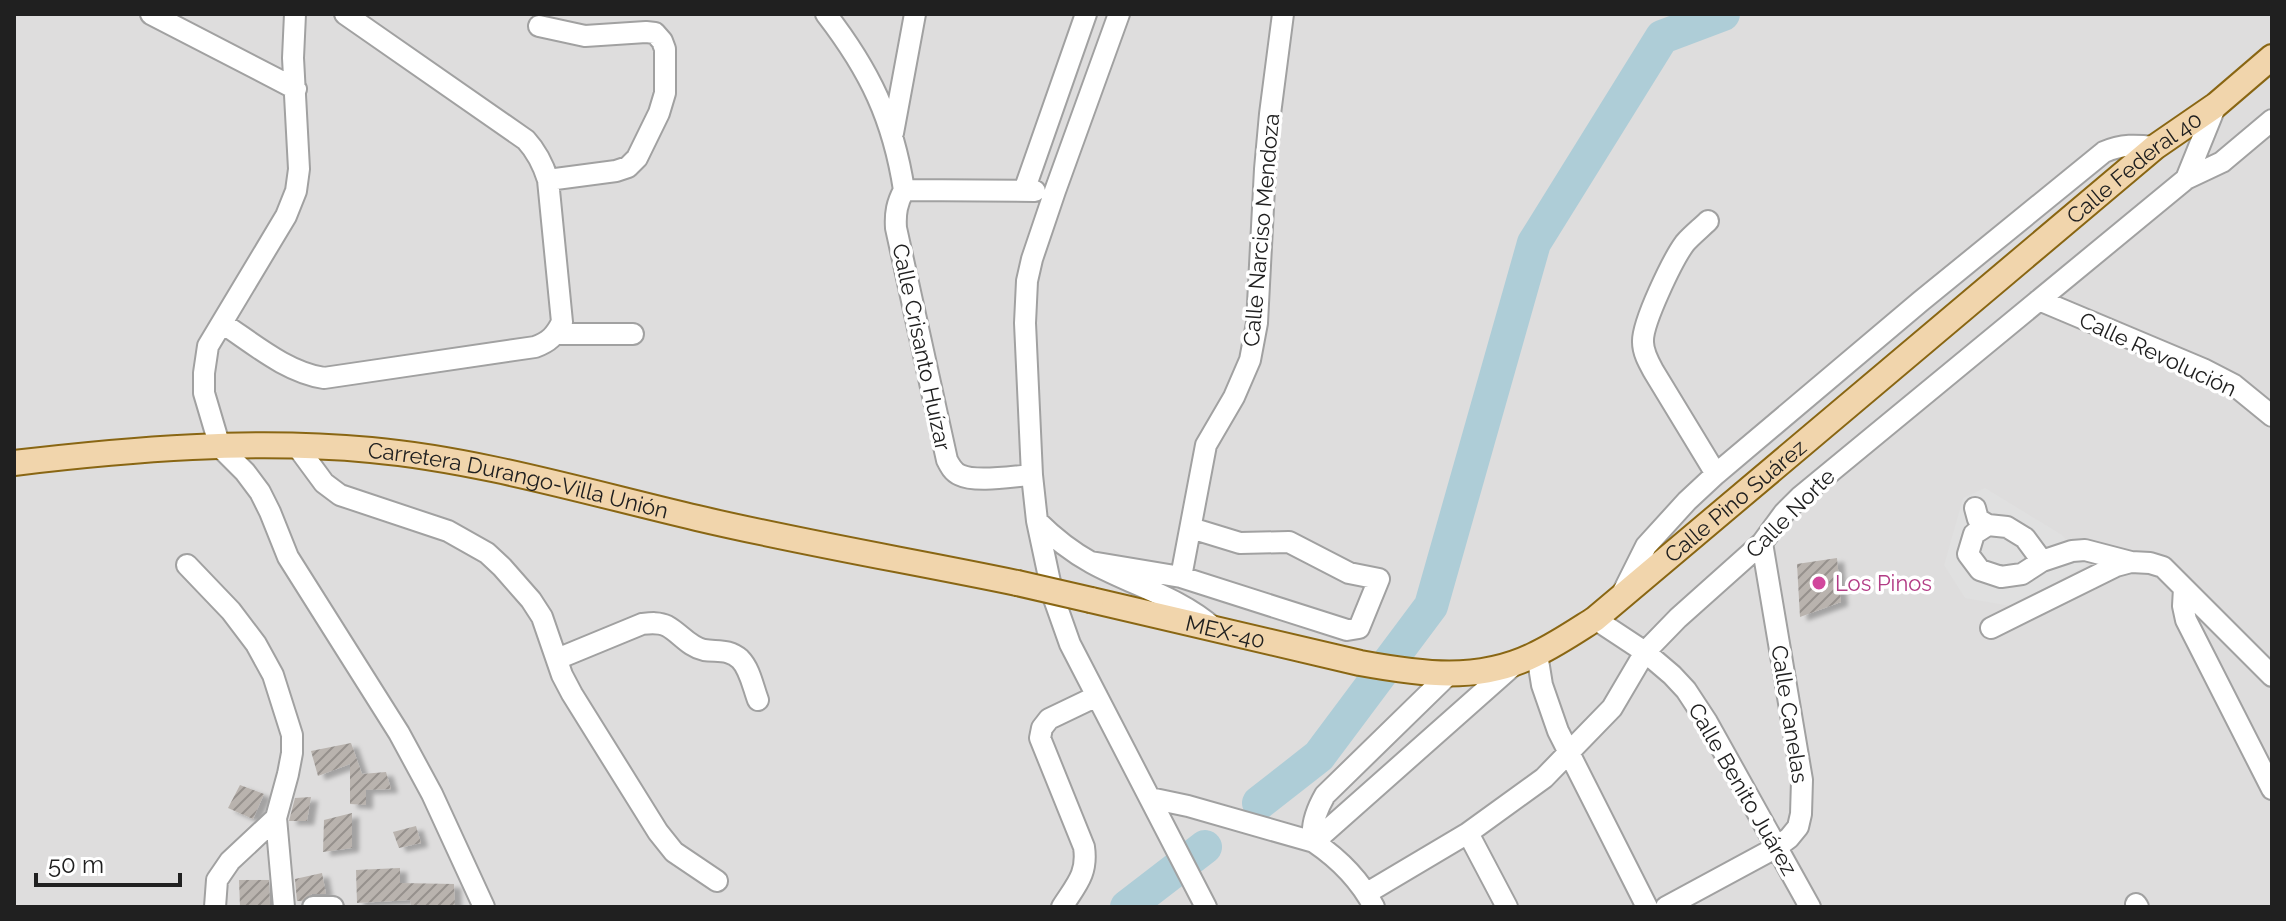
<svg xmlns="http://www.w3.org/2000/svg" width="2286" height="921" font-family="Raleway,sans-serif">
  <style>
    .residential { fill: #dedddd }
    .parking { fill: #e0e0e0 }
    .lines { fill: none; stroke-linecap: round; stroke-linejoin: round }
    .river { stroke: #aecdd7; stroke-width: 34 }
    .building { fill: url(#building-hatch); filter: url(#shadow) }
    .minor-casing { stroke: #a1a1a1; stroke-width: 24 }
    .major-casing { stroke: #896613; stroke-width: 28 }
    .minor { stroke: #fff; stroke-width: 20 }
    .major { stroke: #f1d5ac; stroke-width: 24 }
    .major-bridge-casing { stroke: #896613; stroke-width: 28; stroke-linecap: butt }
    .major-bridge { stroke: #f1d5ac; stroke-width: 24 }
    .hotel-dot { fill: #d1479c; stroke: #fff; stroke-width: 3 }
    .labels { text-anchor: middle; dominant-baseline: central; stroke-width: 7; stroke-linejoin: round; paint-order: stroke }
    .street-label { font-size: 22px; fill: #202020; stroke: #fff }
    .hotel-label { font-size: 22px; fill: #b23c85; stroke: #fff; text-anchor: start }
  </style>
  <defs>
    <pattern id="building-hatch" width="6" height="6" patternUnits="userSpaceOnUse" patternTransform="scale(2)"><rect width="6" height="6" fill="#b9b3ae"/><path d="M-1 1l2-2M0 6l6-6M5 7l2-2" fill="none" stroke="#96918d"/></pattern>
    <filter id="shadow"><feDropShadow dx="7" dy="4" stdDeviation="2" flood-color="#0004"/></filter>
  </defs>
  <rect width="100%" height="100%" fill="#f0ede8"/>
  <path class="residential" d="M 14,14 L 2272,14 L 2272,907 L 14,907 Z"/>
  <path class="parking" d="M 1985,488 L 2062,535 L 2087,565 L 2011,606 L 1965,598 L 1944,565 L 1963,498 Z"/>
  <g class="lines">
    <path class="river" d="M 1259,803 L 1319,756 L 1431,606 L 1534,243 L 1662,37 L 1723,14
      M 1127,907 L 1205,847"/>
  </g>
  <path class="building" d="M 1837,558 L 1841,602 L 1800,617 L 1797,564 Z
    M 351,743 L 362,774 L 386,772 L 391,789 L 366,790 L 366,805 L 350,804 L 350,764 L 318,776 L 311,751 Z
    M 240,785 L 264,794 L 253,819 L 228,808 Z
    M 311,797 L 307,821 L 289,821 L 295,798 Z
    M 352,813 L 352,848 L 323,852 L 324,820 Z
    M 416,826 L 421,843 L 399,848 L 393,832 Z
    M 400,868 L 400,883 L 454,884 L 455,907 L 411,907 L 410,900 L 357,903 L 356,870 Z
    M 322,873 L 326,894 L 312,894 L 302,901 L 297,901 L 295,879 Z
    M 239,880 L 269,880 L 270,907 L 240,907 Z"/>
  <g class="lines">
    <defs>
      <path id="minor" d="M 151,14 L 296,89
        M 295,14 L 293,58 L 299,169 L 296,191 L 286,216 L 208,346 L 204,373 L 204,393 L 220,447 L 245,472 L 260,492 L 270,512 L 288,557 L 399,733 L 432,794 L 484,907
        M 826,14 C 870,71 893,119 904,190 C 897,203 895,213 896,228 L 947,460 C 950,466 953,472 960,475 C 976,483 1014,476 1032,475
        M 1119,14 L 1055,191 L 1032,259 L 1027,281 L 1025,323 L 1032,475 L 1037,521 L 1053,596 L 1070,644 L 1206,907
        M 539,26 L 585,36 L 646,32 L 655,33 L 662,41 L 665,49 L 665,93 L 659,113 L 637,158 L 628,167 L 616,171 L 548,180
        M 893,133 L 915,14
        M 2186,179 L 2216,105
        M 904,190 L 1035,191
        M 1024,191 L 1086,14
        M 1708,221 C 1701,228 1692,235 1685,243 C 1673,259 1642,323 1643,342 C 1643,353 1649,363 1654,372 L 1716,474
        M 2039,300 L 2203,369 L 2234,385 L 2272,416
        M 222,323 C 254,344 286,372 324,378 L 535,347 C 549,342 555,336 562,322 L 548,180 C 543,164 537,152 526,140 L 345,14
        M 556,334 L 633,334
        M 296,445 L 324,483 L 340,495 L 448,531 L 487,553 L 502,567 L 531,600 L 542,617 L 562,675 L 572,694 L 658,832 L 674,852 L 717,881
        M 1975,508 L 1978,519 L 1988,525
        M 1037,521 C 1053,537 1072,552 1092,563 C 1132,585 1179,597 1214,628
        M 2025,538 L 2042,561 L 2025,538 L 2007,527 L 1988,525 L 1974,534 L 1968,554 L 1980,570 L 2001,577 L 2022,574 L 2042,561 L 2072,551 L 2085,550 L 2131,562 L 2150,563 L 2163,567 L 2272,676
        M 1091,562 L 1181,577 L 1347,630 L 1359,628 L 1379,579 L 1349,573 L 1289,542 L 1240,543 L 1191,528
        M 187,565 L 231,611 L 256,644 L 273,675 L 292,735 L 292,753 L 288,774 L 276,818 L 284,907
        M 1181,577 L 1206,445 L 1234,397 L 1250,360 L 1257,323 L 1265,169 L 1270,114 L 1283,14
        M 2184,588 L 2183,606 L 2186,620 L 2272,789
        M 1620,598 L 1646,546 L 1687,501 L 1716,474 L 1921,301 L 2104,152 C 2122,144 2136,145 2155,147
        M 1595,619 L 1645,652 L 1672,675 L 1686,690 L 1707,722 L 1810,907
        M 1991,628 L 2116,566 L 2131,562
        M 1537,654 L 1542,685 L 1558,731 L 1647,907
        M 557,659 L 642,624 C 651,623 659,622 667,626 C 680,633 689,647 704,650 C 718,652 729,649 740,659 C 750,669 753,687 758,700
        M 1448,675 L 1325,795 C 1317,809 1310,827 1314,842 L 1516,663
        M 1150,798 L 1188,806 L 1314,842 C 1339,859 1360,880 1374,907
        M 1468,833 L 1507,907
        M 1367,893 L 1468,833 L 1544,778 L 1612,708 L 1645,652 L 1678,618 L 1762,543 L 1784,513 L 1800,497 L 2186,179 L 2222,162 L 2272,120
        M 2136,904 L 2138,907
        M 215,907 L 217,880 L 230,861 L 276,818
        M 313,907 L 333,907
        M 1062,907 C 1076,885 1088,874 1084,847 L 1040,738 L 1042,728 L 1049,719 L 1097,696
        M 1666,907 L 1777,847 L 1789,838 L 1798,827 L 1801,814 L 1802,780 L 1762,543"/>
      <g id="major">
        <path id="s1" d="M 14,463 C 132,449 252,439 371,450 C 480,460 590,493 697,518 C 803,543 911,561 1017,583"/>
        <path id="s2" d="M 1091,600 L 1360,663 C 1420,674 1479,683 1536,654 C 1557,644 1576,631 1595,619 L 2155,147 L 2216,105 L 2272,57"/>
      </g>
    </defs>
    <use href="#minor" class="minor-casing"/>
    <use href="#major" class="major-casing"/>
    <use href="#minor" class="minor"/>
    <use href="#major" class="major"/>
    <defs>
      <path id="major-bridge" d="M 1017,583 L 1091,600"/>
    </defs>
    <use href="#major-bridge" class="major-bridge-casing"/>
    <use href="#major-bridge" class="major-bridge"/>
  </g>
  <circle class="hotel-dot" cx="1819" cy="583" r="8"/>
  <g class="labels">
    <g class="street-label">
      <text stroke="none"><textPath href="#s2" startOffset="1228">Calle Federal 40</textPath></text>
      <text transform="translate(1261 230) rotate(-85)">Calle Narciso Mendoza</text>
      <text transform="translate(922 347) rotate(78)">Calle Crisanto Huízar</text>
      <text transform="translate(2158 354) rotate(25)">Calle Revolución</text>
      <text stroke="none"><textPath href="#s1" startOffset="508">Carretera Durango-Villa Unión</textPath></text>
      <text stroke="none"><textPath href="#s2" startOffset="708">Calle Pino Suárez</textPath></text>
      <text transform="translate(1790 513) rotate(-45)">Calle Norte</text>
      <text stroke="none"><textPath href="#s2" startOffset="138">MEX-40</textPath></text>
      <text transform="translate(1790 714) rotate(81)">Calle Canelas</text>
      <text transform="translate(1743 789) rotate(60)">Calle Benito Juárez</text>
    </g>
    <g class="hotel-label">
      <text x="1835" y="583">Los Pinos</text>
    </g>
  </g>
  <rect width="2286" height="921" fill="none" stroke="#202020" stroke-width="32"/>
  <path d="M36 873v12h144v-12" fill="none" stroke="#202020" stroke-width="4"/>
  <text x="48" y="873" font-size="24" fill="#202020" stroke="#ffffff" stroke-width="6" paint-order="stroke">50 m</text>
</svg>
